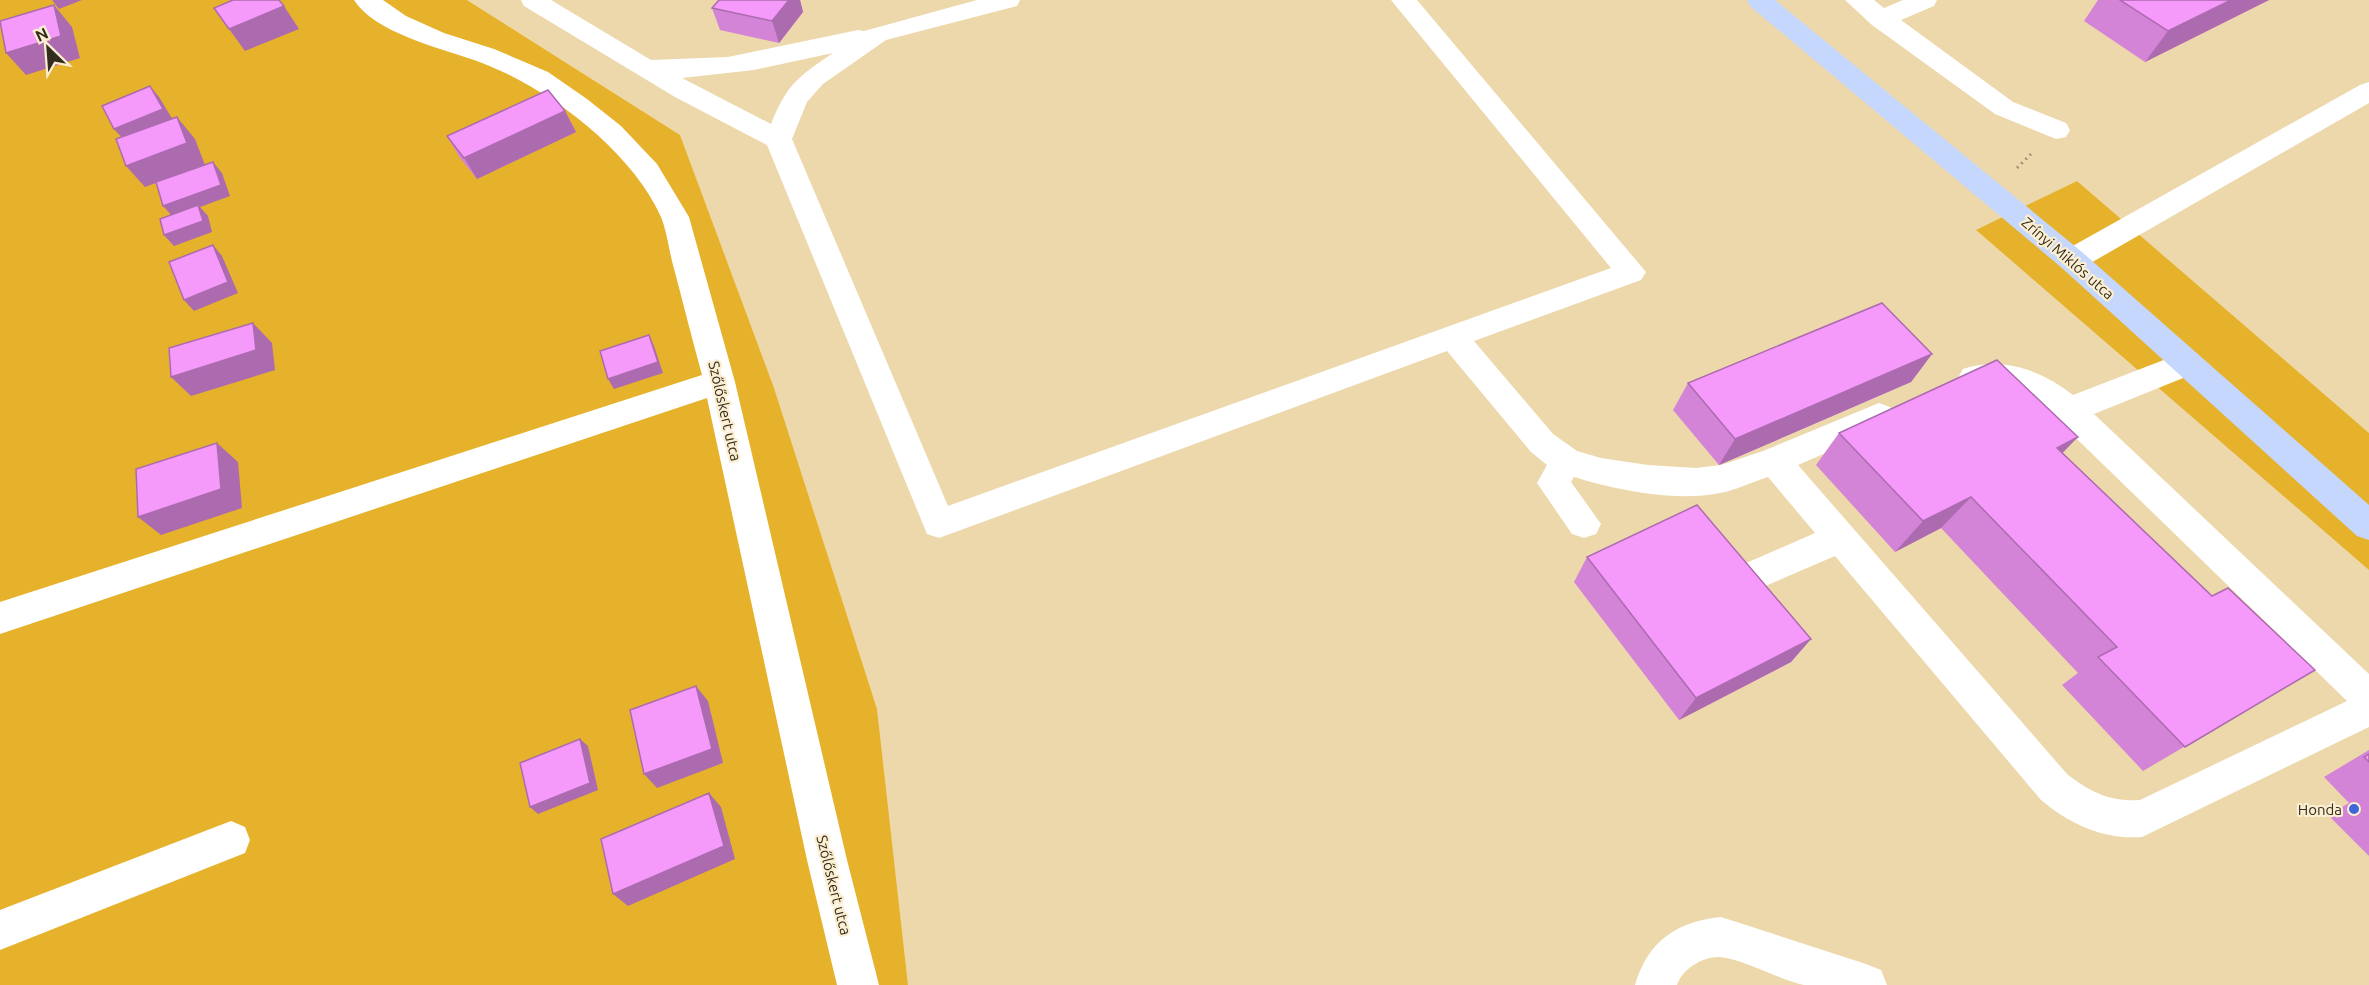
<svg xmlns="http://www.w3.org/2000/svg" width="2369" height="985" font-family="Ubuntu,sans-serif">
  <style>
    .built { fill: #edd8ac }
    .green { fill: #e6b22c }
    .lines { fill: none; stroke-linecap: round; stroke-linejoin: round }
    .path { stroke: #a1947a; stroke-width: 3; stroke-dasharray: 2 4; stroke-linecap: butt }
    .minor { fill: #fff; fill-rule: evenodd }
    .major { fill: #c5d7fd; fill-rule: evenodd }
    .wall { fill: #d384d7 }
    .shaded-wall { fill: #ac6baf }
    .building { fill: #f599fa; stroke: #ac6baf; stroke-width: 1.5 }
    .poi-dot { fill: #3d68d9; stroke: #fceed1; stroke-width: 2 }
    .labels { text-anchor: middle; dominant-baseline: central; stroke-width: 4.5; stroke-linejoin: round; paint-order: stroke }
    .street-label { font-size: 15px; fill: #332d1f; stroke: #fceed1 }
    .poi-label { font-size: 15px; fill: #332d1f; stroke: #fceed1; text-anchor: end }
  </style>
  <rect width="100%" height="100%" fill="#f2e0bc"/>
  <path class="built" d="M 468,0 L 2369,0 L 2369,433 L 2077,181 L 1976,230 L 2369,570 L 2369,985 L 908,985 L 877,709 L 774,388 L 680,135 Z"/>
  <path class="green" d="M 0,0 L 467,0 L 680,135 L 774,388 L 877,709 L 908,985 L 0,985 Z
    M 2077,181 L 2369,433 L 2369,570 L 1976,230 Z"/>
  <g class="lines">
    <path class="path" d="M 2017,168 L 2031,154"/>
    <path class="minor" d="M 354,0 L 383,0 L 406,16 L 444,33 L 494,49 L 548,72 L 587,99 L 621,126 L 657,164 L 689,217 L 735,382 L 847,860 L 879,985 L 837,985 L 807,860 L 707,398 L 0,634 L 0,602 L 702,375 C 692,339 683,302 673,265 C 669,250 667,232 661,217 C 630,148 543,84 474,60 C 439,48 374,32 354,0 Z
      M 521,0 L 551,0 L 651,60 L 728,57 L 858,30 L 864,31 L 977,0 L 1020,0 L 1017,6 L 886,40 L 823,84 L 807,102 L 792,139 L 948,506 L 1611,268 L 1391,0 L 1417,0 L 1646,272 L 1641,280 L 1474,341 L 1553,434 L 1577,451 L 1601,458 L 1648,465 L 1696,468 L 1721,465 L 1763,451 L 1879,403 L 1890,407 L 1895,416 L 1890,425 L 1798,465 L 2067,774 C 2090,792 2110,802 2140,800 L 2347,701 L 2048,411 C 2034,400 2019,390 2001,388 C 1987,387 1976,391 1963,387 L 1958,378 L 1963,369 C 2002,356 2041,370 2073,395 L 2187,351 L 2198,354 L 2202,363 L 2198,372 L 2094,414 L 2369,674 L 2369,727 L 2142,837 C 2103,840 2070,824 2041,800 L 1835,556 L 1740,597 L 1728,593 L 1723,582 L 1728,571 L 1815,533 L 1768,477 C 1752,482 1736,490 1720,493 C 1675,502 1616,490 1574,477 L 1571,482 L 1601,524 L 1596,534 L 1584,538 L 1572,534 L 1537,483 L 1547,465 L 1531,452 L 1447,351 L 939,538 L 927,534 L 767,145 L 675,97 L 524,6 ZM 833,53 C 798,77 787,84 771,124 L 682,78 L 754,70 Z
      M 1845,0 L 1874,0 L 1884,8 L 1903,0 L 1937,0 L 1934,6 L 1901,20 L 2013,102 L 2066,123 L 2070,130 L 2066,137 L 2056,139 L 1995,114 L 1872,25 Z
      M 2369,82 L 2369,103 L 2082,268 L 2072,271 L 2062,268 L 2057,260 L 2062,252 L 2360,85 Z
      M 231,821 L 245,827 L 250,840 L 245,853 L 0,950 L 0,910 Z
      M 1721,917 L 1866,964 L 1881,970 L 1887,985 C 1863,985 1826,985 1804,985 C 1779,980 1744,959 1720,957 C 1703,956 1682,969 1677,985 L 1635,985 C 1648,941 1676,922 1721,917 Z"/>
    <path class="major" d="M 1747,0 L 1775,0 L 2082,252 L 2369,505 L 2369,540 L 2357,536 L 2062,268 L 1750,6 Z"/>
  </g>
  <path class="wall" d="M 719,0 L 800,0 L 803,12 L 779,43 L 720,30 L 712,8 Z
    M 2098,0 L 2269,0 L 2145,62 L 2084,21 Z
    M 565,111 L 576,132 L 477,179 L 460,158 L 447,136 Z
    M 1932,354 L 1911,382 L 1719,465 L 1673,410 L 1688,383 Z
    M 1839,433 L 2063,453 L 2212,596 L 2315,670 L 2143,771 L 2062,685 L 2078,673 L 1941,528 L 1895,552 L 1816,465 Z
    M 1587,557 L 1811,639 L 1791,662 L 1679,720 L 1574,582 Z
    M 2369,750 L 2369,856 L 2328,815 L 2349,803 L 2324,777 Z"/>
  <path class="shaded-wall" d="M 52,0 L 82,0 L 59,9 Z
    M 789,0 L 800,0 L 803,12 L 779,43 L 772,21 Z
    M 2231,0 L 2269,0 L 2145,62 L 2168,31 Z
    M 54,5 L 72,27 L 80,58 L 26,75 L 6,53 Z
    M 284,6 L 299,29 L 245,51 L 229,29 Z
    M 150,86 L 159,97 L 173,120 L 124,140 L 114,129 Z
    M 565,111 L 576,132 L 477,179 L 464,158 Z
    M 177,117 L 195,139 L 205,165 L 145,187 L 126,166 Z
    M 213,162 L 222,173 L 230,196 L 200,207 L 208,216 L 212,232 L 174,246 L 164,235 L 173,217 L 163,206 Z
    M 213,245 L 222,256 L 238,293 L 194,311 L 184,300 Z
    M 253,323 L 272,343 L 275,370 L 191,396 L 171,377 Z
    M 649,335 L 654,346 L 663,373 L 614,389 L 608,379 Z
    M 1932,354 L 1911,382 L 1719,465 L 1735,439 Z
    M 2078,437 L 2046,470 L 2057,448 Z
    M 217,443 L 238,462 L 242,508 L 161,535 L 138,517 Z
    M 1971,497 L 1941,528 L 1895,552 L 1923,521 Z
    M 1811,639 L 1791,662 L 1679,720 L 1696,698 Z
    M 696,686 L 708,701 L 723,763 L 657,788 L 644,774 Z
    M 580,739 L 588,746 L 598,790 L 538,814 L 530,807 Z
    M 709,793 L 721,807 L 735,859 L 628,906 L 613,894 Z"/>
  <path class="building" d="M 233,0 L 279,0 L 284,6 L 229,29 L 214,8 Z
    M 719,0 L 789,0 L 772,21 L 712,8 Z
    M 2120,0 L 2231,0 L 2168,31 Z
    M 54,5 L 61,36 L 6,53 L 0,21 Z
    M 150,86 L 163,109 L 114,129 L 102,106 Z
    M 548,90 L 565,111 L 464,158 L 447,136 Z
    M 177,117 L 187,143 L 126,166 L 116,139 Z
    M 213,162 L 221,185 L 163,206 L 156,182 Z
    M 198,205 L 203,221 L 164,235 L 160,219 Z
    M 213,245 L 228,282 L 184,300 L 169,262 Z
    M 1882,303 L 1932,354 L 1735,439 L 1688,383 Z
    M 253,323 L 256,350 L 171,377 L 169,348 Z
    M 649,335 L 658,362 L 608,379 L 600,351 Z
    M 1997,360 L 2078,437 L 2057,448 L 2212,596 L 2228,588 L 2315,670 L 2185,747 L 2098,657 L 2117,647 L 1971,497 L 1923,521 L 1839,433 Z
    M 217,443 L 221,489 L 138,517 L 136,469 Z
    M 1697,505 L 1811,639 L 1696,698 L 1587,557 Z
    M 696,686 L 712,749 L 644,774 L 630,710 Z
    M 580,739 L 590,783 L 530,807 L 520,763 Z
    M 2369,754 L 2369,762 L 2364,757 Z
    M 709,793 L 724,846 L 613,894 L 601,839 Z"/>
  <circle class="poi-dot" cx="2354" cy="809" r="6"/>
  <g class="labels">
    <g class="street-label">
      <text transform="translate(2068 258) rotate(41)">Zrínyi Miklós utca</text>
      <text transform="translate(725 411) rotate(77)">Szőlőskert utca</text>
      <text transform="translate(834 885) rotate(76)">Szőlőskert utca</text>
    </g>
    <g class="poi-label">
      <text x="2342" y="809">Honda</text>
    </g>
  </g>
  <g transform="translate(48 48) rotate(335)" stroke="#fceed1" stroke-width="4.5" paint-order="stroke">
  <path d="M0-4.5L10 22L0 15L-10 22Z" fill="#332d1f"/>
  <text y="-9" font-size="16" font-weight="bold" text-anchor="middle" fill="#332d1f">N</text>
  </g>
</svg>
